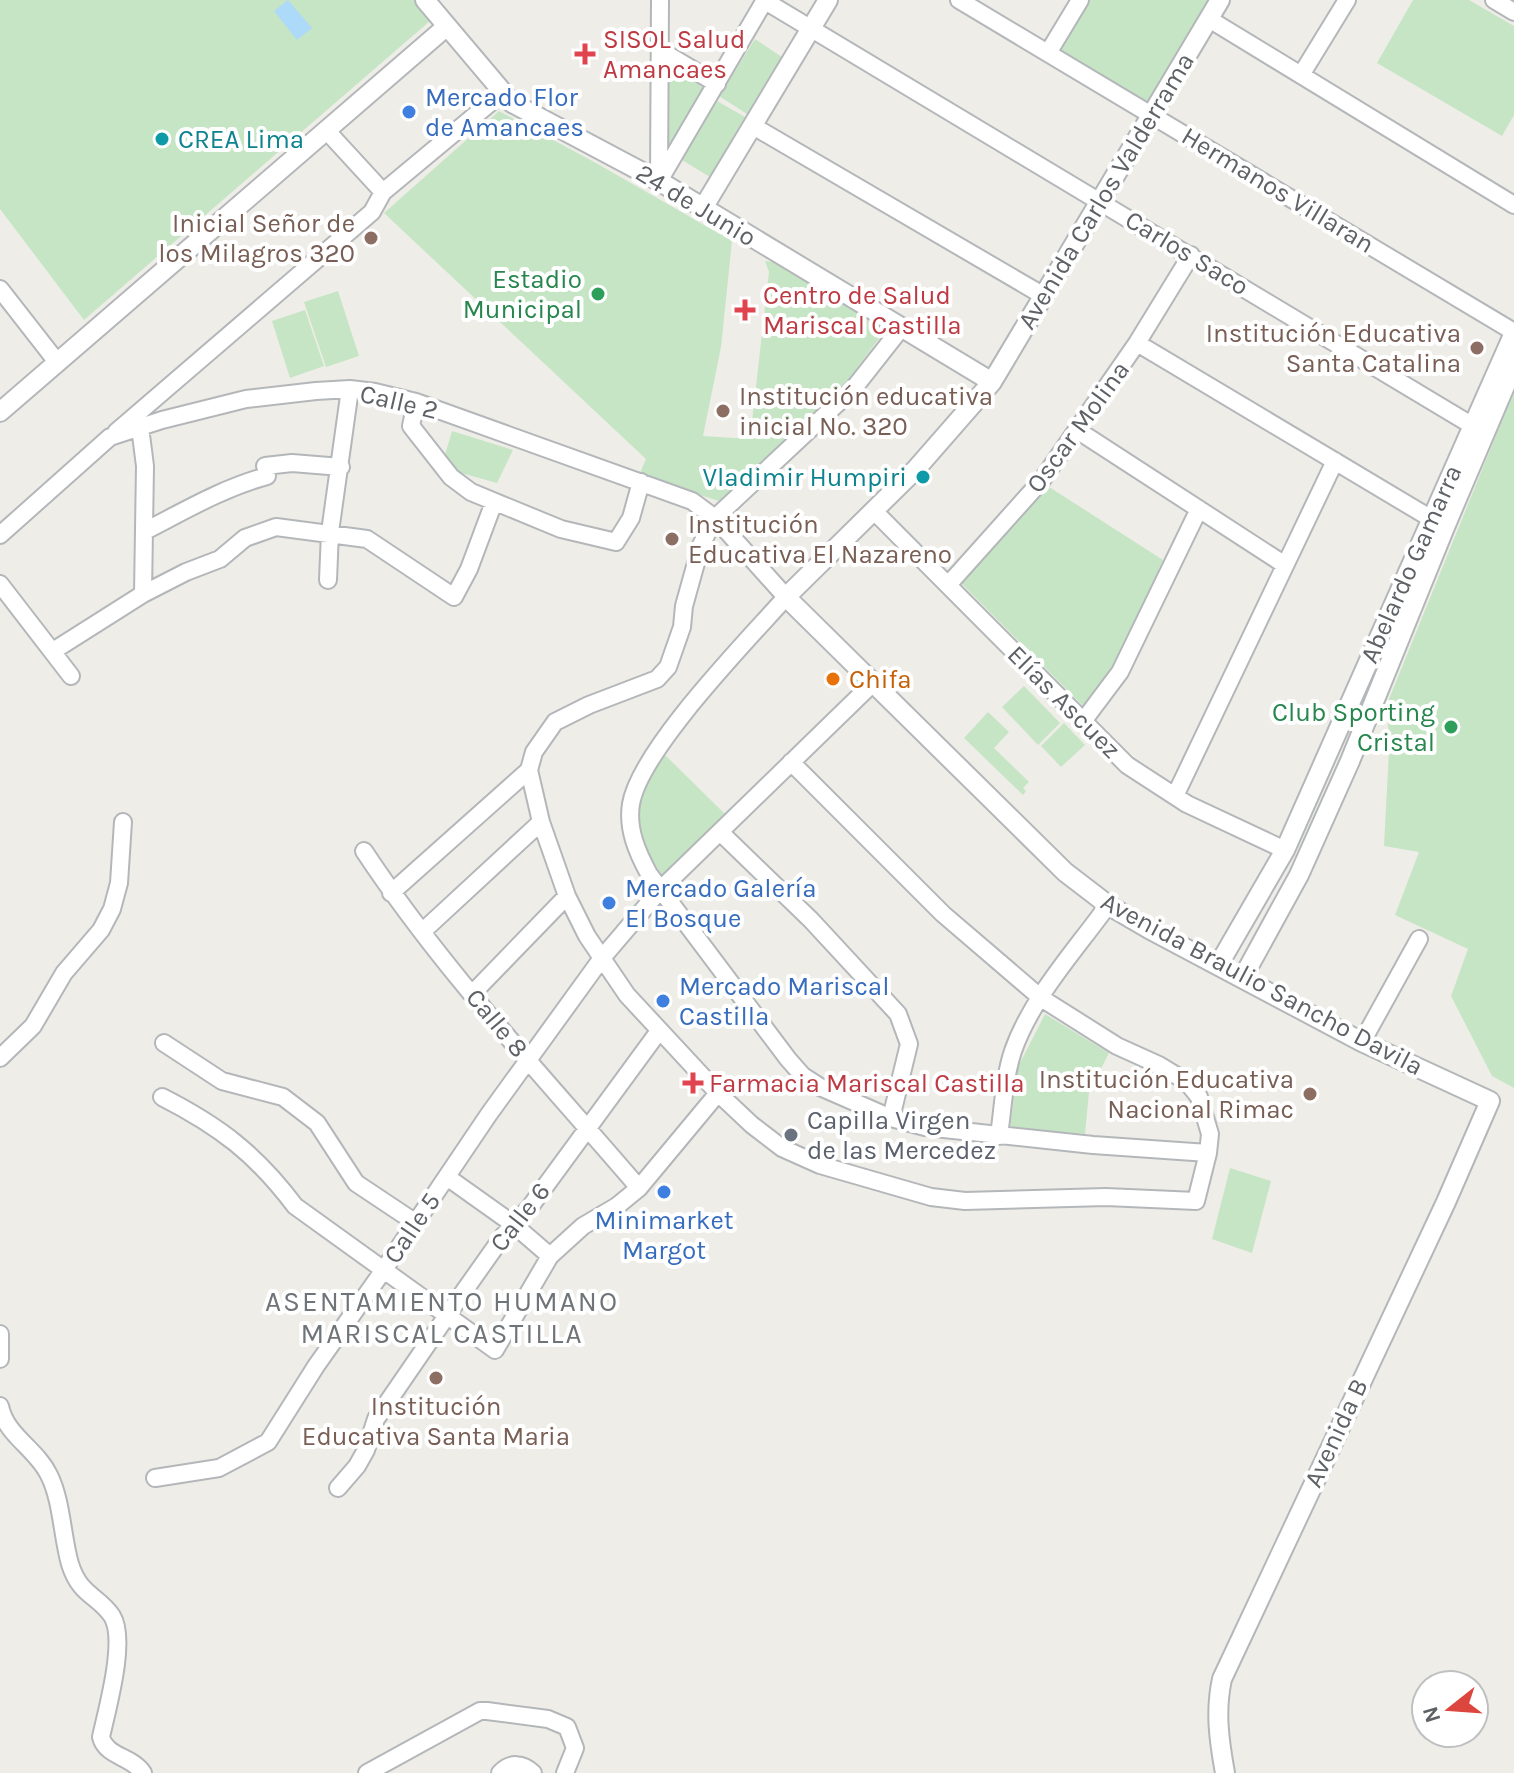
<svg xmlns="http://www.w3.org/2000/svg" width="1514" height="1773" font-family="Karla,sans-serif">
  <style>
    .green { fill: #c6e5c5 }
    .water { fill: #addaf9 }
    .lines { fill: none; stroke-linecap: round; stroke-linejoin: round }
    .minor-casing { stroke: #b4b7ba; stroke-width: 20 }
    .tertiary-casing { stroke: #b4b7ba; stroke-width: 22 }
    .minor { stroke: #fff; stroke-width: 16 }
    .tertiary { stroke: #fff; stroke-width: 18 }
    .health-dot { fill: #e0444e; stroke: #fff; stroke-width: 3 }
    .shop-dot { fill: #3f7fe0; stroke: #fff; stroke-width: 3 }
    .culture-dot { fill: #0f9aa8; stroke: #fff; stroke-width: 3 }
    .education-dot { fill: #8d6e63; stroke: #fff; stroke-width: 3 }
    .leisure-dot { fill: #2e9e5b; stroke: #fff; stroke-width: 3 }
    .food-dot { fill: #e8710a; stroke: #fff; stroke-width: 3 }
    .worship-dot { fill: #6b7280; stroke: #fff; stroke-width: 3 }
    .labels { text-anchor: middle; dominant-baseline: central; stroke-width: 8; stroke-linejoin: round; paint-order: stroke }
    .health-label { font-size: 26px; fill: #be3a42; stroke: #fff; text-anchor: start }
    .shop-label { font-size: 26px; fill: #366cbe; stroke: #fff; text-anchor: start }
    .culture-label { font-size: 26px; fill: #0d838f; stroke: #fff; text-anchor: start }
    .street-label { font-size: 26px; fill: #5e6266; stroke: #fff }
    .education-label { font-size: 26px; fill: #785e54; stroke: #fff; text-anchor: end }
    .leisure-label { font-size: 26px; fill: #27864d; stroke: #fff; text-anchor: end }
    .food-label { font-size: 26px; fill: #c56008; stroke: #fff; text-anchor: start }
    .worship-label { font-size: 26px; fill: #5b616d; stroke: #fff; text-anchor: start }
    .neighbourhood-label { font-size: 28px; letter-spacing: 2px; fill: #6f7478; stroke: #fff }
  </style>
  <rect width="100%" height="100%" fill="#efede7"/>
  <path class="green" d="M 0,0 L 414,0 L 430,21 L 84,320 L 0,209 Z
    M 1090,0 L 1209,0 L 1148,103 L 1060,51 Z
    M 1413,0 L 1469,0 L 1514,26 L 1514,115 L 1502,136 L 1377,63 Z
    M 755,39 L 782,57 L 747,114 L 719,96 Z
    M 669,68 L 704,88 L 671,144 L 667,142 Z
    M 717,101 L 745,117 L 710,177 L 682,160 Z
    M 499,111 L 596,163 L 732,241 L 721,347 L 703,436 L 750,439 L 769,272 L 765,261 L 774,262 L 886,329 L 848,380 L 719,501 L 665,484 L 640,473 L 646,459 L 384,213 Z
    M 338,291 L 359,356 L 326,367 L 304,302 Z
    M 305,310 L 324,366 L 290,378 L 272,321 Z
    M 1514,391 L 1514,1088 L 1492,1076 L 1451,996 L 1468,949 L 1395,915 L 1419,852 L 1384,846 L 1389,750 L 1387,704 Z
    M 452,431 L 513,450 L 497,483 L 454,471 L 445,455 Z
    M 1046,485 L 1163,560 L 1115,664 L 1084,707 L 962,584 Z
    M 1024,686 L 1060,723 L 1038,745 L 1002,707 Z
    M 988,712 L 1009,732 L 994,748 L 1029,782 L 1023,788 L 1026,791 L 1023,795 L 964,738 Z
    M 1064,723 L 1085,745 L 1061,767 L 1041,746 Z
    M 664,754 L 725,814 L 663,876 C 630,833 631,796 664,754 Z
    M 1045,1014 L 1109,1053 L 1089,1092 L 1085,1134 L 1010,1128 L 1018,1067 Z
    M 1230,1168 L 1271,1181 L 1252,1253 L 1212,1239 Z"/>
  <path class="water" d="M 288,0 L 312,28 L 297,40 L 274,11 Z"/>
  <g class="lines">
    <defs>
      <path id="minor" d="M 959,0 L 1514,332
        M 1494,0 L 1514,12
        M 765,1 L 1483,432
        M 1209,19 L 1514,205
        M 660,50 L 717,84
        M 1048,53 L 1080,0
        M 1301,75 L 1347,0
        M 753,126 L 1044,296
        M 326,130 L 383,192
        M 659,180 L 660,0
        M 659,181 L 765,0
        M 0,289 L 57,362
        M 1137,343 L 1440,524
        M 416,402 L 411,426 L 451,477 L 471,492 L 561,529 L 616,542 L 631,518 L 641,482
        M 140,427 L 145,466 L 143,594 L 186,572 L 220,559 L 245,538 L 276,527 L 367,539 L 454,597 L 469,569 L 494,502
        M 1077,430 L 1285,565
        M 116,432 L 372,212 L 383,192 L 502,93
        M 265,466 L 292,463 L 341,467
        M 874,511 L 1127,765 L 1187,804 L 1285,850
        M 145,531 C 186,510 223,488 267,476
        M 0,535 L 110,437 L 162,420 L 246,399 L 316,391 L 350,389 L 375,392 L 416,402 L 692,501 L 715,518 L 786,597 C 747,641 640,750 631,804 C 627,829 637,852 649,874 L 788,1059 L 803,1076 L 820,1087 L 891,1118 L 925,1127 L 1093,1145 L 1208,1153
        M 328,580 L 330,532 L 350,389
        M 0,584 L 71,676
        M 948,585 L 1042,480 L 1137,343 L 1191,255
        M 53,651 L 143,594
        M 1084,720 L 1120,672 L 1199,509
        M 791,762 L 943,914 L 1041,998 L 1117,1046 L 1159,1065 L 1187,1082 L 1199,1097 L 1210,1134 L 1208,1153 L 1196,1201 L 1106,1197 L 965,1201 L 931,1197 L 820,1165 L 782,1148 L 752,1125 L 718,1093 L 627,995 L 587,936 L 567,896 L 541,822 L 529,770 L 534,752 L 555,722 L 589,705 L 657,679 L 668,667 L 682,627 L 684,606 L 701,545 L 715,518 L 854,388 L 902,327
        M 1175,796 L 1335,461
        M 720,832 L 811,920 L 898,1014 L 909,1044 L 891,1118
        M 364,851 C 444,972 545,1078 639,1188
        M 391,893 L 529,770
        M 423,931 L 541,822
        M 472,994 L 567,896
        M 1362,1042 L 1419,939
        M 164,1043 L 222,1081 L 283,1097 L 317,1123 L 356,1183 L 416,1223
        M 0,1058 L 33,1026 L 64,973 L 101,930 L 112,909 L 119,883 L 123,822
        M 162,1097 C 219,1126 256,1154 295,1206 L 495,1350 L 550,1256 L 583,1226 L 617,1206 L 639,1188 L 718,1093
        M 999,1136 C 1003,1108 1004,1078 1013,1051 C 1032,997 1075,951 1108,905
        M 447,1177 L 513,1224 L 550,1256
        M 0,1334 L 0,1359
        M 0,1406 C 6,1436 36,1448 49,1475 C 62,1501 62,1536 70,1564 C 80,1596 98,1595 112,1616 C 127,1640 107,1709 101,1737 C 106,1757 132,1756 143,1773
        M 155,1478 L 219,1468 L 268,1442 L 316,1366 L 383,1271 L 489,1114 L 602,958 L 660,890 L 874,682
        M 338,1488 L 357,1466 L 366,1450 L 376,1419 L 455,1304 L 503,1236 L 530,1207 L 659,1031
        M 367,1773 L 480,1711 L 487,1711 L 548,1719 L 567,1727 L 575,1748 L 565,1773
        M 500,1773 C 510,1762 523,1763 533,1773"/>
      <path id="tertiary" d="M 425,0 L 512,103 L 659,181 L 992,382
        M 1220,0 L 992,382 L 916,469 L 786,597 L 1065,872 L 1108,905 L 1149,929 L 1362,1042 L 1490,1101 L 1446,1202 L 1222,1679 C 1215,1711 1219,1740 1225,1773
        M 703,208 L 828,0
        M 0,412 L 446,27
        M 1219,964 L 1285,850 L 1514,333
        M 1243,977 L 1299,875 L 1350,761 L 1445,527 L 1514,365"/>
    </defs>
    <use href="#minor" class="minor-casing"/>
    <use href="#tertiary" class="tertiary-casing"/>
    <use href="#minor" class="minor"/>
    <use href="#tertiary" class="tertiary"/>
  </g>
  <g class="health-dot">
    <path d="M581 42h8v8h8v8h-8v8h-8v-8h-8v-8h8z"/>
    <path d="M741 298h8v8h8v8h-8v8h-8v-8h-8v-8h8z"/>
    <path d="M689 1071h8v8h8v8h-8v8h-8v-8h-8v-8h8z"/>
  </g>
  <g class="shop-dot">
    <circle cx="409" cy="112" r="8"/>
    <circle cx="609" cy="903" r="8"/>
    <circle cx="663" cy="1001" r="8"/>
    <circle cx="664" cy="1192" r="8"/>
  </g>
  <g class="culture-dot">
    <circle cx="162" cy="139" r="8"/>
    <circle cx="923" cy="477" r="8"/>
  </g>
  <g class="education-dot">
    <circle cx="371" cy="238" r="8"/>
    <circle cx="1477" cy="348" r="8"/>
    <circle cx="723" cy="411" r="8"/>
    <circle cx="672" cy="539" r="8"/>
    <circle cx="1310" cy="1094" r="8"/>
    <circle cx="436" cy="1378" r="8"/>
  </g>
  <g class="leisure-dot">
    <circle cx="598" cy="294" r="8"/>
    <circle cx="1451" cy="727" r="8"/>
  </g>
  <circle class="food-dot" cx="833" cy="679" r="8"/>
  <circle class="worship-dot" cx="791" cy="1135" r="8"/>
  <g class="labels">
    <g class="health-label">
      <text x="603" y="39">SISOL Salud<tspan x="603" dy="30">Amancaes</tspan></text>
      <text x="763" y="295">Centro de Salud<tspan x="763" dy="30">Mariscal Castilla</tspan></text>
      <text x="709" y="1083">Farmacia Mariscal Castilla</text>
    </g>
    <g class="shop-label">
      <text x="425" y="97">Mercado Flor<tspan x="425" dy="30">de Amancaes</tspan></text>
      <text x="625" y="888">Mercado Galería<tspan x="625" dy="30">El Bosque</tspan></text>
      <text x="679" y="986">Mercado Mariscal<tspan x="679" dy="30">Castilla</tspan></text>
      <text x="664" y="1220" text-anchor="middle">Minimarket<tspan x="664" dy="30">Margot</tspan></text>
    </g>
    <g class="culture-label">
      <text x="178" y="139">CREA Lima</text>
      <text x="907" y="477" text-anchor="end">Vladimir Humpiri</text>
    </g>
    <g class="street-label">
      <text transform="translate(1278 190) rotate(31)">Hermanos Villaran</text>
      <text transform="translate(1106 191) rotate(-59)">Avenida Carlos Valderrama</text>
      <text transform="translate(696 205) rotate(31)">24 de Junio</text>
      <text transform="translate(1187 253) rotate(31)">Carlos Saco</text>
      <text transform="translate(399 402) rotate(13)">Calle 2</text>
      <text transform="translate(1078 427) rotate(-54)">Oscar Molina</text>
      <text transform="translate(1411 564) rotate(-66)">Abelardo Gamarra</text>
      <text transform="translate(1064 702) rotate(45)">Elías Ascuez</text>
      <text transform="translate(1262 984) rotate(28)">Avenida Braulio Sancho Davila</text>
      <text transform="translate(497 1023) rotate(50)">Calle 8</text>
      <text transform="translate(520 1217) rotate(-52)">Calle 6</text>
      <text transform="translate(412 1228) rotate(-56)">Calle 5</text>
      <text transform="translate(1336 1433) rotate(-65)">Avenida B</text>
    </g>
    <g class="education-label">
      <text x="355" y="223">Inicial Señor de<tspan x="355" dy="30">los Milagros 320</tspan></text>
      <text x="1461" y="333">Institución Educativa<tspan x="1461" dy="30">Santa Catalina</tspan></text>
      <text x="739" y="396" text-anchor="start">Institución educativa<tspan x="739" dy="30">inicial No. 320</tspan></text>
      <text x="688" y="524" text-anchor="start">Institución<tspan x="688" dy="30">Educativa El Nazareno</tspan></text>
      <text x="1294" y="1079">Institución Educativa<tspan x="1294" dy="30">Nacional Rimac</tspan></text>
      <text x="436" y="1406" text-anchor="middle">Institución<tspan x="436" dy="30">Educativa Santa Maria</tspan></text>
    </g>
    <g class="leisure-label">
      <text x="582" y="279">Estadio<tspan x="582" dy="30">Municipal</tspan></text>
      <text x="1435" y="712">Club Sporting<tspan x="1435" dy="30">Cristal</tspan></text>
    </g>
    <g class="food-label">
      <text x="849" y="679">Chifa</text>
    </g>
    <g class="worship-label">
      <text x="807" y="1120">Capilla Virgen<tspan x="807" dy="30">de las Mercedez</tspan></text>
    </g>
    <g class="neighbourhood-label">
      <text x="442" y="1301">ASENTAMIENTO HUMANO<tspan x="442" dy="32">MARISCAL CASTILLA</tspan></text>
    </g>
  </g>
  <g transform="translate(1450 1709) rotate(253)"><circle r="38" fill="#ffffff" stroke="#bfc0c2" stroke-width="2"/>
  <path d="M0-6L14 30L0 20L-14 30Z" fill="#dd463e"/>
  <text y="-12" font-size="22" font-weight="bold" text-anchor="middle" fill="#5e6266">N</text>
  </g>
</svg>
